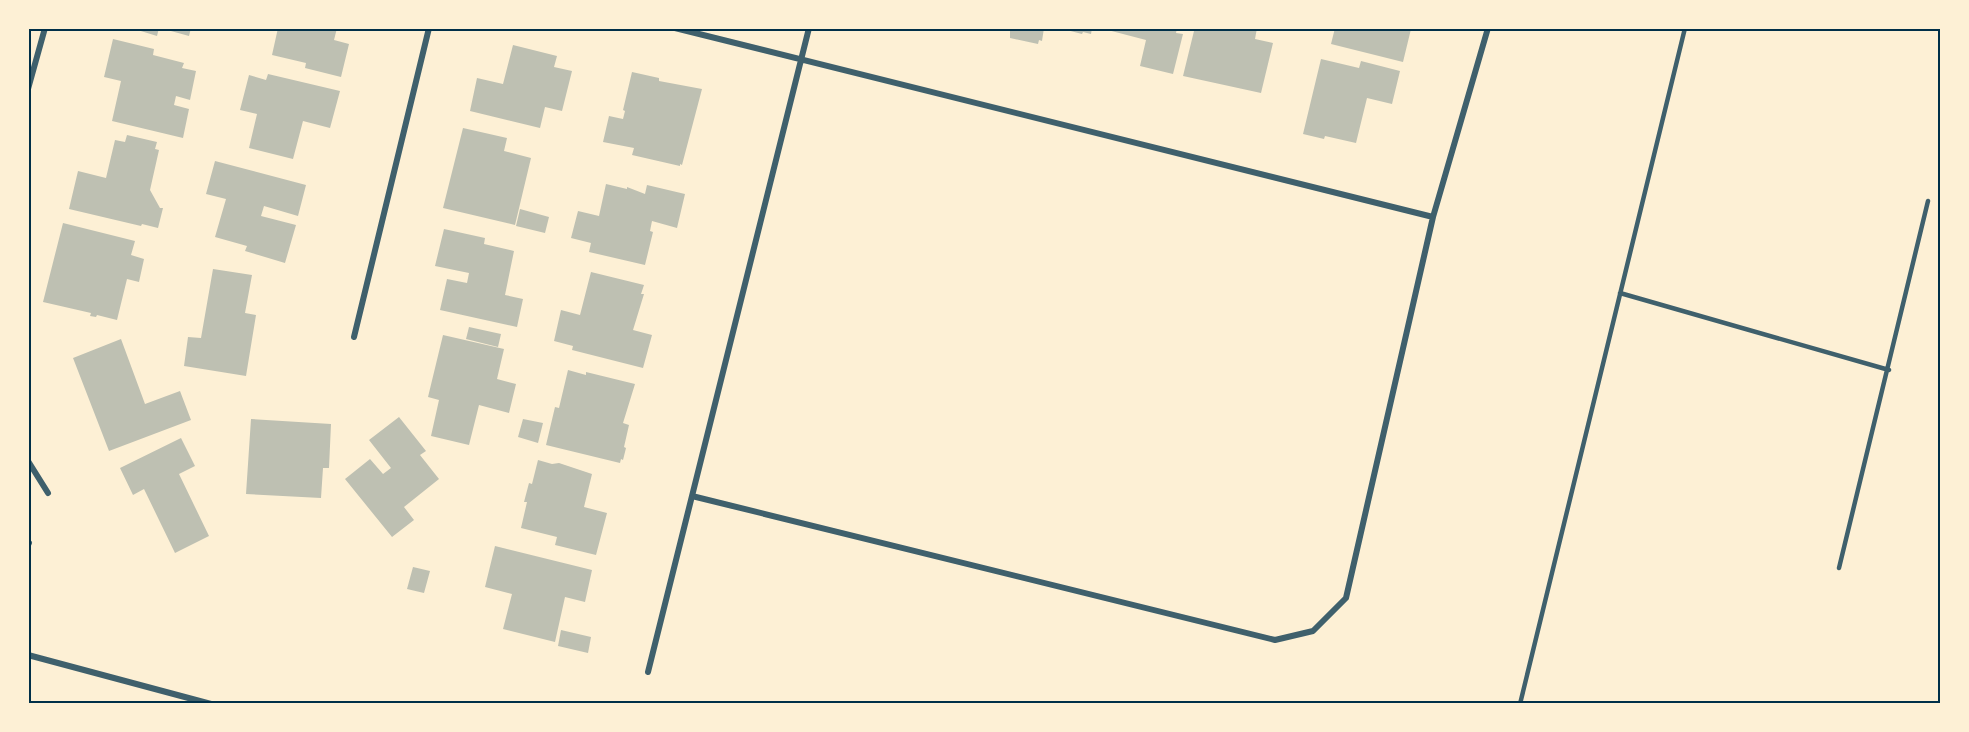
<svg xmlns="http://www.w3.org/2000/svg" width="1969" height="732" font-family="'Source Sans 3',sans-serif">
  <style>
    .building { fill: #bec0b2 }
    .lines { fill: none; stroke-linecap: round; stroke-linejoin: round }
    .service { stroke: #3f606c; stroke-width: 4.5 }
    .minor { stroke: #3f606c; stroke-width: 6 }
    .neatline { fill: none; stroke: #003049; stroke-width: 2 }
  </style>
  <rect width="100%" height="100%" fill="#fdf0d5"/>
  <path class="building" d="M 131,28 L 159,28 L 157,36 Z
    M 160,28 L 191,28 L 189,36 Z
    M 278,28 L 337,28 L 334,40 L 349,44 L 341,77 L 305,68 L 306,63 L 272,55 Z
    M 1010,28 L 1044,28 L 1042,41 L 1039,40 L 1038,44 L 1010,38 Z
    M 1059,28 L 1092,28 L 1091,34 L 1083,32 L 1082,34 Z
    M 1100,28 L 1177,28 L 1176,33 L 1183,34 L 1173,74 L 1140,66 L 1146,40 Z
    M 1193,28 L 1257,28 L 1255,39 L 1273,43 L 1261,93 L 1183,76 L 1194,31 Z
    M 1335,28 L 1409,28 L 1411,29 L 1403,62 L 1331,44 Z
    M 113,39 L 154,49 L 153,55 L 184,63 L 182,68 L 196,71 L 190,100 L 176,96 L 174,105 L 189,109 L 183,138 L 112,121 L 121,81 L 104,77 Z
    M 513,45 L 557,56 L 554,67 L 572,71 L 562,111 L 545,107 L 540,128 L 470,111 L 477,78 L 503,84 Z
    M 1321,59 L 1359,68 L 1361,61 L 1400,71 L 1392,104 L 1367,98 L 1356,143 L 1325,136 L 1324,139 L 1303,134 Z
    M 632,72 L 659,78 L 659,81 L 702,89 L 682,165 L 680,164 L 680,166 L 632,155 L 634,148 L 603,142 L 609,116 L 623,119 L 625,111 L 623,110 Z
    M 268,74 L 340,91 L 330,128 L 303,121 L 293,159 L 249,148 L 257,114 L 240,110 L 249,75 L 266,80 Z
    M 463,128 L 507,138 L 504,151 L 531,158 L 515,225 L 443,208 Z
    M 127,135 L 157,142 L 155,149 L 159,150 L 150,190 L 160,208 L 163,208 L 158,228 L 142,224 L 141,226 L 69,209 L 78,171 L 106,178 L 115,140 L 125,142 Z
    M 215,161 L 306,185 L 298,216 L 264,206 L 261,216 L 296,225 L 285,263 L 245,251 L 247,246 L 215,237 L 226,199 L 206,194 Z
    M 606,184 L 627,189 L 627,187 L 645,194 L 647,185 L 685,194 L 677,228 L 652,221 L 650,231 L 653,232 L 645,265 L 589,252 L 591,243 L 571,238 L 578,211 L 599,216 Z
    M 520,209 L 549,217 L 545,233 L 516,226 Z
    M 63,223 L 135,241 L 131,255 L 144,259 L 139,282 L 127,279 L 117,320 L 97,315 L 96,317 L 90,316 L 91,313 L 43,302 Z
    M 444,229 L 485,238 L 484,244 L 514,251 L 505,295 L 523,299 L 517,327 L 440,310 L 447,279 L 467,283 L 469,273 L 435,266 Z
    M 213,269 L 252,275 L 245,313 L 256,315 L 246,376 L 184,366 L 188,337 L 201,338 Z
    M 591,272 L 644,285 L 641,294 L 644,294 L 633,330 L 652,335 L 643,368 L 572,350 L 573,346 L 554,341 L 561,310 L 580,315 Z
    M 469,327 L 501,334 L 498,347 L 466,339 Z
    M 443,335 L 504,349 L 497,379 L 516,384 L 509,413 L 479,405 L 469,445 L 431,436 L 439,400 L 428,397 Z
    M 121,339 L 145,404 L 180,391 L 191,420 L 109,451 L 73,358 Z
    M 568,370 L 586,375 L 586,372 L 635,384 L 623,423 L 629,425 L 624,447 L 626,448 L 623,460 L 621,459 L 620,463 L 546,445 L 555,407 L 559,408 Z
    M 399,417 L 426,451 L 420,455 L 439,479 L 404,507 L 414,520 L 392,537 L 345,479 L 370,459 L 383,474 L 391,468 L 369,440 Z
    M 251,419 L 331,424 L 329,468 L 323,468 L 321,498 L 246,494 Z
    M 523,419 L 543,423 L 538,443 L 518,437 Z
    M 181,438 L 195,466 L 179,474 L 209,536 L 175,553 L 144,489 L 133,495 L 120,468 Z
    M 538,460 L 552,464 L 559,463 L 592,474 L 584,507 L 607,513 L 596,555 L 555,545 L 557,537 L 521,528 L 527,502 L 524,502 L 529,483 L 532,484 Z
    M 495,546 L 592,570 L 585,602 L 565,597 L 555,642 L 503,629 L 512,594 L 485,587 Z
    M 413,567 L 430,571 L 424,593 L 407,589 Z
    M 561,630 L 591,637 L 588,653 L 558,646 Z"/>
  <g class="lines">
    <path class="service" d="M 1620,293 L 1889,370
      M 1839,568 L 1928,201
      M 1520,704 L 1685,28"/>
    <path class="minor" d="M 675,28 L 1433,217
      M 28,89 L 45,28
      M 354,337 L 429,28
      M 28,461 L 48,493
      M 692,496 L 1275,640 L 1313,631 L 1346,598 L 1433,217 L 1488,28
      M 28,545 L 29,543
      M 28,655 L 211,704
      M 648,672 L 809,28"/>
  </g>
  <rect width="1969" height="732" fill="none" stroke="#fdf0d5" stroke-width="60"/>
  <rect x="30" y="30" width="1909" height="672" class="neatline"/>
</svg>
